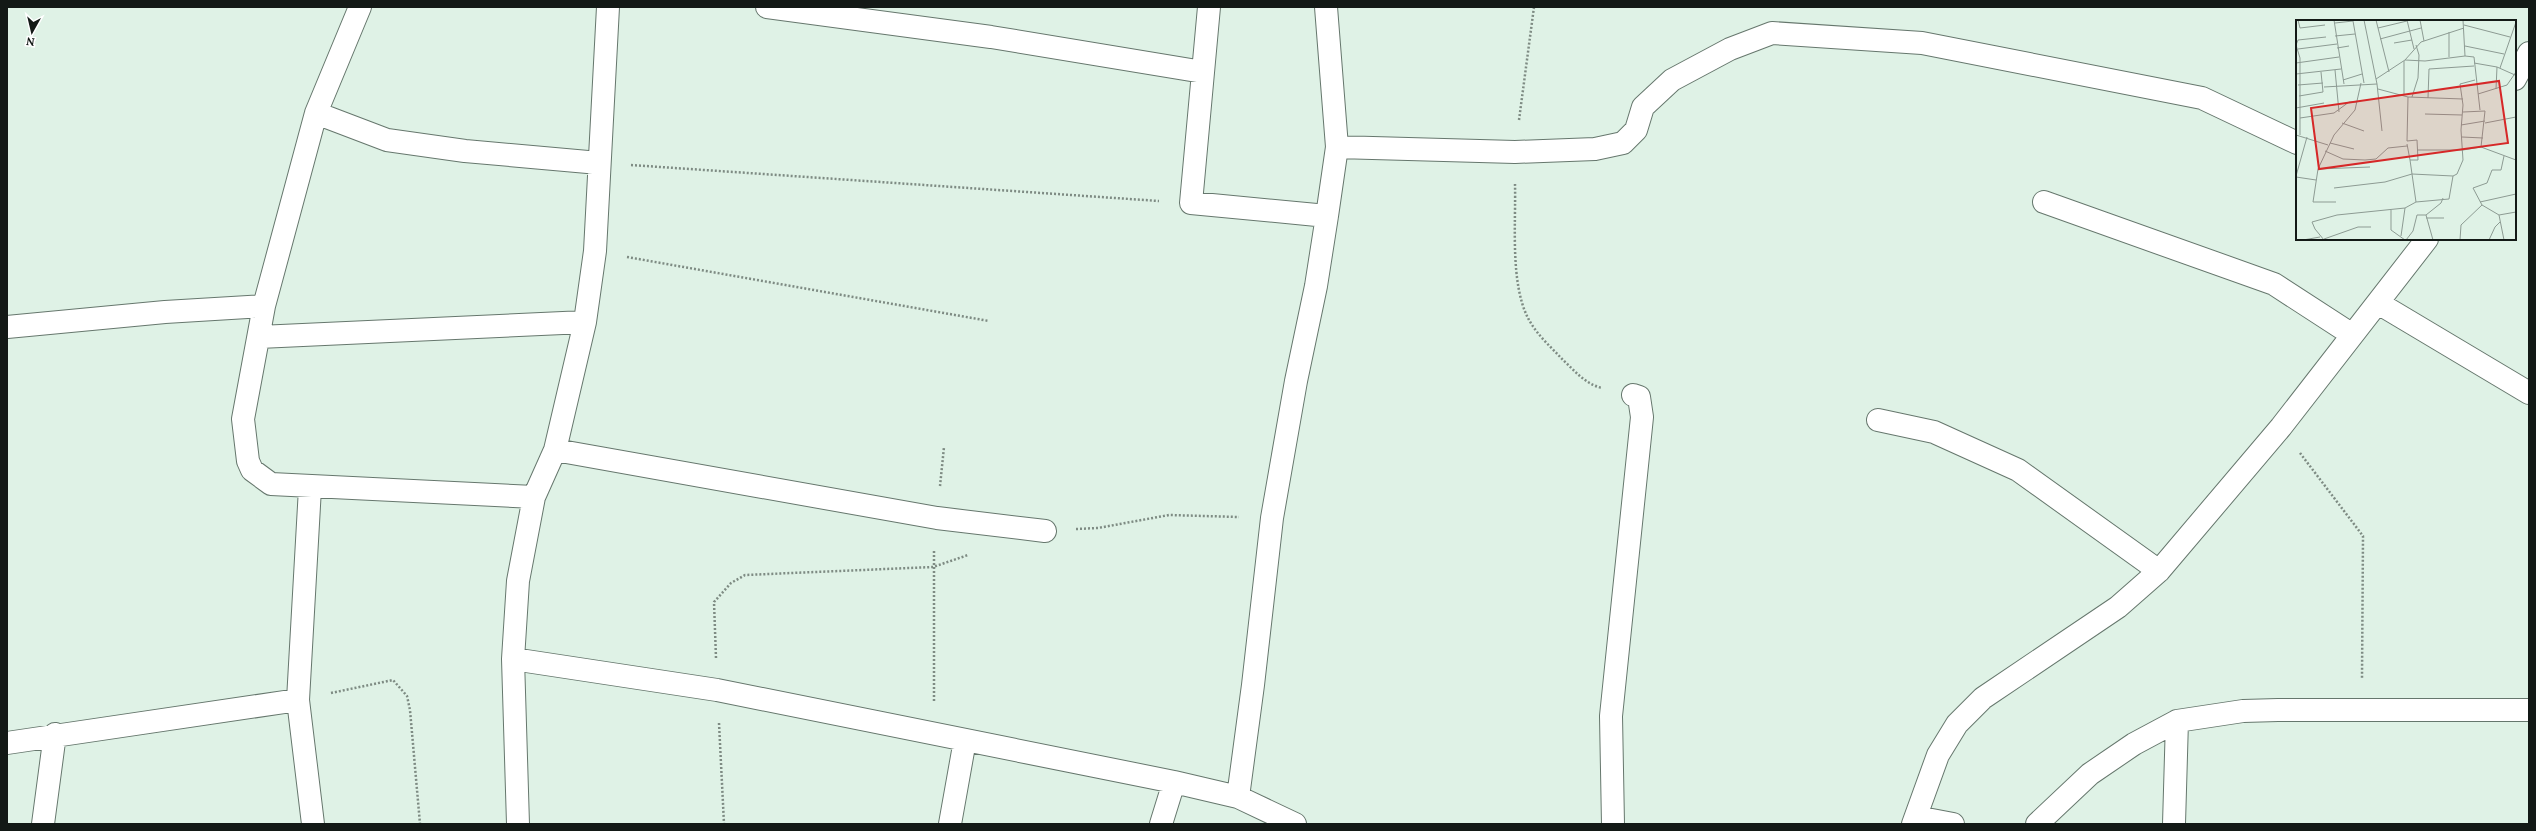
<svg xmlns="http://www.w3.org/2000/svg" width="2536" height="831" font-family="Lora,serif">
  <style>
    .lines { fill: none; stroke-linecap: round; stroke-linejoin: round }
    .minor-casing { stroke: #66776d; stroke-width: 24 }
    .path { stroke: #7e8b83; stroke-width: 2.5; stroke-dasharray: 2 2; stroke-linecap: butt }
    .minor { stroke: #fff; stroke-width: 22 }
    .inset-road { fill: none; stroke: #8d9b93; stroke-width: 1 }
    .view { fill: #d62828; fill-opacity: 0.15; stroke: #d62828; stroke-width: 2 }
    .inset-edge { fill: none; stroke: #131916; stroke-width: 2 }
  </style>
  <rect width="100%" height="100%" fill="#dff2e6"/>
  <g class="lines">
    <defs>
      <path id="minor" d="M 360,7 L 316,113 L 264,306 L 243,419 L 248,461 L 252,470 L 271,484 L 534,497
        M 767,7 L 991,37 L 1203,72
        M 1209,7 L 1191,203 L 1327,216 L 1316,286 L 1296,381 L 1272,518 L 1253,685 L 1238,797
        M 1326,7 L 1337,147 L 1327,216
        M 2515,79 L 2529,53
        M 316,113 L 387,140 L 465,151 L 599,163
        M 1337,147 L 1515,152 L 1595,149 L 1623,143 L 1636,130 L 1643,107 L 1672,80 L 1730,49 L 1772,33 L 1922,43 L 2202,98 L 2297,143
        M 2044,202 L 2274,284 L 2351,334
        M 2378,303 L 2529,393
        M 7,327 L 165,312 L 264,306
        M 259,337 L 585,322
        M 1878,420 L 1934,432 L 2018,470 L 2159,571
        M 555,450 L 937,518 L 1045,531
        M 310,488 L 298,700 L 313,824
        M 513,659 L 717,690 L 1174,782 L 1238,797 L 1295,824
        M 7,743 L 298,700
        M 1916,817 L 1953,824
        M 43,824 L 55,734
        M 518,824 L 513,659 L 518,581 L 534,497 L 555,450 L 585,322 L 595,251 L 608,7
        M 950,824 L 965,740
        M 1161,824 L 1174,782
        M 1613,824 L 1611,716 L 1642,417 L 1639,397 L 1633,395
        M 1913,824 L 1938,755 L 1957,724 L 1983,698 L 2118,607 L 2159,571 L 2281,427 L 2427,239
        M 2037,824 L 2090,774 L 2134,744 L 2177,721 L 2243,711 L 2278,710 L 2529,710
        M 2174,824 L 2177,721"/>
    </defs>
    <use href="#minor" class="minor-casing"/>
    <path class="path" d="M 1519,120 L 1534,7
      M 631,165 L 1159,201
      M 1515,184 C 1516,223 1510,283 1528,318 C 1536,334 1551,347 1563,360 C 1575,371 1585,384 1602,388
      M 627,257 L 989,321
      M 2300,453 L 2363,536 L 2362,678
      M 940,486 L 944,447
      M 1076,529 L 1098,528 L 1169,515 L 1239,517
      M 934,551 L 934,702
      M 716,658 L 714,602 L 731,583 L 745,575 L 933,567 L 968,555
      M 331,693 L 393,680 L 407,696 L 410,710 L 420,824
      M 719,723 L 724,824"/>
    <use href="#minor" class="minor"/>
  </g>
  <g transform="translate(2296 20)">
    <rect width="220" height="220" fill="#dff2e6"/>
    <path class="inset-road" d="M 2,0 L 4,8 L 29,5M 38,0 L 48,64M 68,0 L 81,64 L 86,111M 80,0 L 93,52M 111,0 L 118,29M 124,0 L 128,21M 39,3 L 57,1 L 68,63M 168,5 L 214,17M 82,8 L 111,1M 153,12 L 153,37M 39,16 L 59,14M 84,19 L 125,8M 98,23 L 116,20M 0,25 L 4,38 L 4,115M 0,25 L 2,20 L 30,17M 169,26 L 208,34M 41,28 L 53,26M 2,29 L 41,24M 169,36 L 178,37 L 184,90M 109,40 L 129,41 L 169,36 L 167,0M 0,43 L 43,37M 178,43 L 201,47 L 219,55M 204,48 L 220,2M 39,50 L 43,92M 0,54 L 45,49M 80,59 L 109,40 L 125,22 L 168,8M 47,60 L 66,54M 2,65 L 27,63M 28,67 L 81,64M 82,69 L 112,77 L 167,79M 200,69 L 201,47M 182,74 L 211,65 L 220,52M 108,75 L 108,41M 3,76 L 27,72 L 25,52M 112,77 L 111,121 L 121,120 L 122,140 L 114,140 L 120,182M 116,77 L 122,58 L 123,35 L 120,25M 132,78 L 133,49 L 178,46M 0,88 L 28,83M 167,92 L 189,91 L 185,127M 129,94 L 166,95M 4,98 L 38,93 L 53,82 L 61,82M 46,103 L 68,111M 189,103 L 220,97M 165,105 L 189,101M 0,115 L 32,125M 166,117 L 187,118M 34,123 L 58,129M 111,124 L 114,140M 122,130 L 167,130 L 185,127 L 220,140M 29,131 L 47,139 L 69,140 L 80,139 L 92,128 L 111,126M 208,136 L 205,150 L 196,150 L 191,163 L 177,168 L 186,185 L 203,195 L 220,192M 22,149 L 74,147M 0,156 L 11,117M 0,157 L 20,160M 38,168 L 89,162 L 116,154 L 157,156 L 161,154 L 167,140 L 165,110 L 167,85 L 164,64 L 179,60M 40,182 L 17,182 L 22,149 L 38,115 L 59,90 L 65,63M 184,182 L 220,174M 95,190 L 95,210 L 109,220M 130,195 L 137,220M 203,195 L 208,220M 130,198 L 148,198M 105,216 L 109,188M 28,219 L 62,207 L 75,207M 7,220 L 24,217M 28,220 L 19,209 L 16,202 L 41,195 L 109,188 L 120,182 L 153,179 L 157,156M 110,220 L 117,211 L 121,195 L 130,195 L 145,183 L 147,178M 164,220 L 165,205 L 186,185M 193,220 L 199,207 L 204,202"/>
    <path class="view" d="M 203,61 L 212,123 L 23,149 L 15,88 Z"/>
    <rect width="220" height="220" class="inset-edge"/>
  </g>
  <rect width="2536" height="831" fill="none" stroke="#131916" stroke-width="16"/>
  <g transform="translate(32 32) rotate(188)" stroke="#ffffff" stroke-width="3" paint-order="stroke">
  <path d="M0-3L7 15L0 10L-7 15Z" fill="#131916"/>
  <text y="-6" font-size="11" font-weight="bold" text-anchor="middle" fill="#131916">N</text>
  </g>
</svg>
